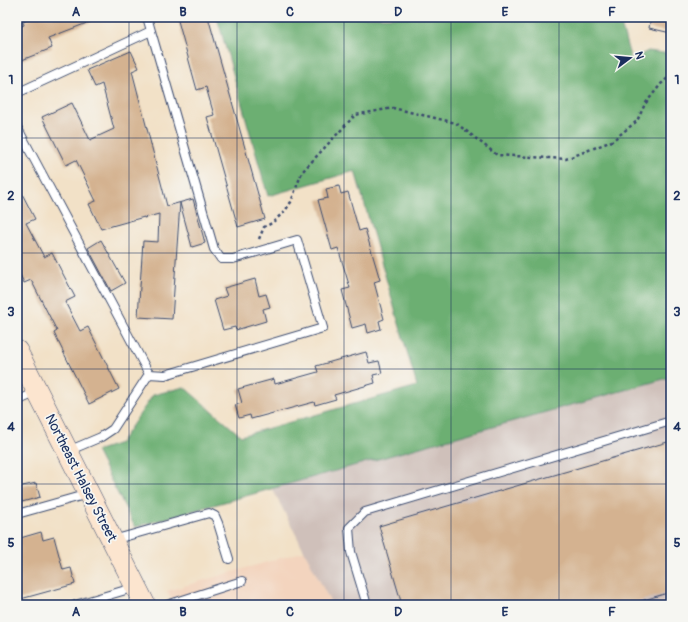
<svg xmlns="http://www.w3.org/2000/svg" width="688" height="622" font-family="Pangolin,sans-serif">
  <style>
    .built { fill: #f3d4be }
    .industrial { fill: #cfc0ba }
    .forest { fill: #6caf72; stroke: #446f68 }
    .building { fill: #d4b290 }
    .lines { fill: none; stroke-linecap: round; stroke-linejoin: round }
    .service-casing { stroke: #3b4a6e; stroke-width: 10 }
    .secondary-casing { stroke: #3b4a6e; stroke-width: 22 }
    .path { stroke: #3b4a6e; stroke-width: 2.5; stroke-dasharray: 3 3; stroke-linecap: butt }
    .service { stroke: #fff; stroke-width: 8 }
    .secondary { stroke: #fce5cf; stroke-width: 21 }
    .grid { fill: none; stroke: #1b2f5e; stroke-width: 1; stroke-opacity: 0.55 }
    .labels { text-anchor: middle; dominant-baseline: central; stroke-width: 3.5; stroke-linejoin: round; paint-order: stroke }
    .street-label { font-size: 14px; fill: #1b2f5e; stroke: #f6f6f2 }
    .neatline { fill: none; stroke: #1b2f5e; stroke-width: 1.5 }
    .grid-label { font-size: 13px; text-anchor: middle; font-weight: bold; fill: #1b2f5e }
  </style>
  <rect width="100%" height="100%" fill="#f6f6f2"/>
  <filter id="ink" filterUnits="userSpaceOnUse"><feTurbulence type="fractalNoise" baseFrequency=".025" numOctaves="2"/><feDisplacementMap in="SourceGraphic" scale="8" xChannelSelector="R" yChannelSelector="G"/><feConvolveMatrix kernelMatrix="1 2 1 2 8 2 1 2 1" color-interpolation-filters="sRGB"/></filter>
  <filter id="wash" filterUnits="userSpaceOnUse"><feTurbulence type="fractalNoise" baseFrequency=".012" numOctaves="4" result="noise"/><feDisplacementMap in="SourceGraphic" scale="16" xChannelSelector="R" yChannelSelector="G"/><feGaussianBlur stdDeviation="0.9" result="paint"/><feColorMatrix in="noise" values="0 0 0 0 0 0 0 0 0 0 0 0 0 0 0 0 0 1.4 0 .05"/><feComposite in="paint" operator="in"/></filter>
  <g filter="url(#wash)">
    <rect width="100%" height="100%" fill="#f2e1c7"/>
    <path class="built" d="M 305,551 L 332,605 L 174,605 L 167,591 Z"/>
    <path class="industrial" d="M 671,376 L 671,605 L 332,605 L 272,488 Z"/>
    <path class="forest" d="M 217,17 L 619,17 L 631,60 L 648,51 L 671,54 L 671,377 L 135,527 L 96,451 L 120,443 L 153,395 L 184,387 L 241,436 L 417,386 L 355,171 L 268,196 Z"/>
    <g id="blocks">
      <path class="building" d="M 34,17 L 99,17 L 100,18 L 48,38 L 52,48 L 17,62 L 17,28 L 24,25 L 23,22 Z
        M 177,17 L 208,17 L 265,219 L 238,227 L 207,117 L 214,115 L 206,87 L 197,90 Z
        M 651,17 L 671,17 L 671,33 L 649,28 Z
        M 131,51 L 139,68 L 132,71 L 167,206 L 193,199 L 205,243 L 192,247 L 180,203 L 172,319 L 138,317 L 143,241 L 158,242 L 159,214 L 144,218 L 144,217 L 101,229 L 89,204 L 96,201 L 76,160 L 66,165 L 42,117 L 72,103 L 90,140 L 114,129 L 102,84 L 95,87 L 87,70 Z
        M 17,184 L 35,219 L 26,223 L 44,257 L 52,253 L 75,297 L 65,302 L 80,331 L 88,327 L 119,389 L 89,404 L 54,333 L 57,331 L 31,280 L 24,283 L 17,268 Z
        M 339,186 L 341,194 L 348,192 L 359,231 L 365,229 L 380,280 L 374,282 L 384,319 L 379,321 L 381,329 L 368,333 L 366,324 L 352,328 L 342,290 L 350,288 L 338,248 L 332,250 L 318,200 L 328,198 L 326,189 Z
        M 101,240 L 125,283 L 111,291 L 88,248 Z
        M 255,279 L 259,296 L 266,294 L 270,307 L 263,309 L 266,321 L 236,330 L 235,327 L 223,330 L 214,300 L 227,296 L 224,288 Z
        M 366,352 L 369,363 L 379,361 L 382,373 L 373,375 L 375,383 L 334,395 L 336,399 L 315,405 L 314,402 L 251,419 L 250,415 L 239,418 L 235,405 L 242,403 L 238,389 L 274,379 L 275,384 L 318,372 L 316,366 Z
        M 671,441 L 671,592 L 627,605 L 402,605 L 379,526 Z
        M 36,483 L 40,497 L 22,502 L 18,487 Z
        M 41,532 L 43,540 L 54,537 L 63,570 L 71,568 L 75,584 L 17,600 L 17,539 Z"/>
    </g>
  </g>
  <g filter="url(#ink)">
    <use href="#blocks" fill-opacity="0" stroke="#3b4a6e" stroke-width="1"/>
    <g class="lines">
      <defs>
        <path id="service" d="M 147,17 L 151,31
          M 17,93 L 151,31 L 214,249 L 221,259 L 233,259 L 297,240 L 323,328 L 165,375 L 149,374
          M 17,127 L 149,374
          M 17,401 L 37,392
          M 68,451 L 101,437 L 113,429 L 149,374
          M 17,514 L 88,494
          M 113,540 L 209,513 L 215,516 L 218,523 L 229,559
          M 75,605 L 136,587
          M 167,605 L 242,581
          M 367,605 L 351,552 L 349,528 L 365,512 L 671,421"/>
        <path id="secondary" d="M 17,351 L 145,605"/>
      </defs>
      <use href="#service" class="service-casing"/>
      <use href="#secondary" class="secondary-casing"/>
      <path class="path" d="M 259,239 L 264,227 L 272,223 L 285,211 L 291,202 L 302,172 L 355,115 L 393,108 L 456,123 L 497,155 L 566,159 L 612,141 L 637,121 L 645,104 L 661,84 L 671,75"/>
      <use href="#service" class="service"/>
      <use href="#secondary" class="secondary"/>
    </g>
  </g>
  <path class="grid" d="M 129,17 L 129,605M 237,17 L 237,605M 344,17 L 344,605M 451,17 L 451,605M 559,17 L 559,605M 17,138 L 671,138M 17,253 L 671,253M 17,369 L 671,369M 17,484 L 671,484"/>
  <g class="labels">
    <g class="street-label">
      <text transform="translate(81 478) rotate(63)">Northeast Halsey Street</text>
    </g>
  </g>
  <rect width="688" height="622" fill="none" stroke="#f6f6f2" stroke-width="44"/>
  <g transform="translate(630 58) rotate(74)" stroke="#f6f6f2" stroke-width="3" paint-order="stroke">
  <path d="M0-3L7 15L0 10L-7 15Z" fill="#1b2f5e"/>
  <text y="-6" font-size="11" font-weight="bold" text-anchor="middle" fill="#1b2f5e">N</text>
  </g>
  <rect x="22" y="22" width="644" height="578" class="neatline"/>
  <g class="grid-label">
    <text x="76" y="16">A</text>
    <text x="183" y="16">B</text>
    <text x="290" y="16">C</text>
    <text x="398" y="16">D</text>
    <text x="505" y="16">E</text>
    <text x="612" y="16">F</text>
    <text x="11" y="84">1</text>
    <text x="677" y="84">1</text>
    <text x="11" y="200">2</text>
    <text x="677" y="200">2</text>
    <text x="11" y="316">3</text>
    <text x="677" y="316">3</text>
    <text x="11" y="431">4</text>
    <text x="677" y="431">4</text>
    <text x="11" y="547">5</text>
    <text x="677" y="547">5</text>
    <text x="76" y="616">A</text>
    <text x="183" y="616">B</text>
    <text x="290" y="616">C</text>
    <text x="398" y="616">D</text>
    <text x="505" y="616">E</text>
    <text x="612" y="616">F</text>
  </g>
</svg>
